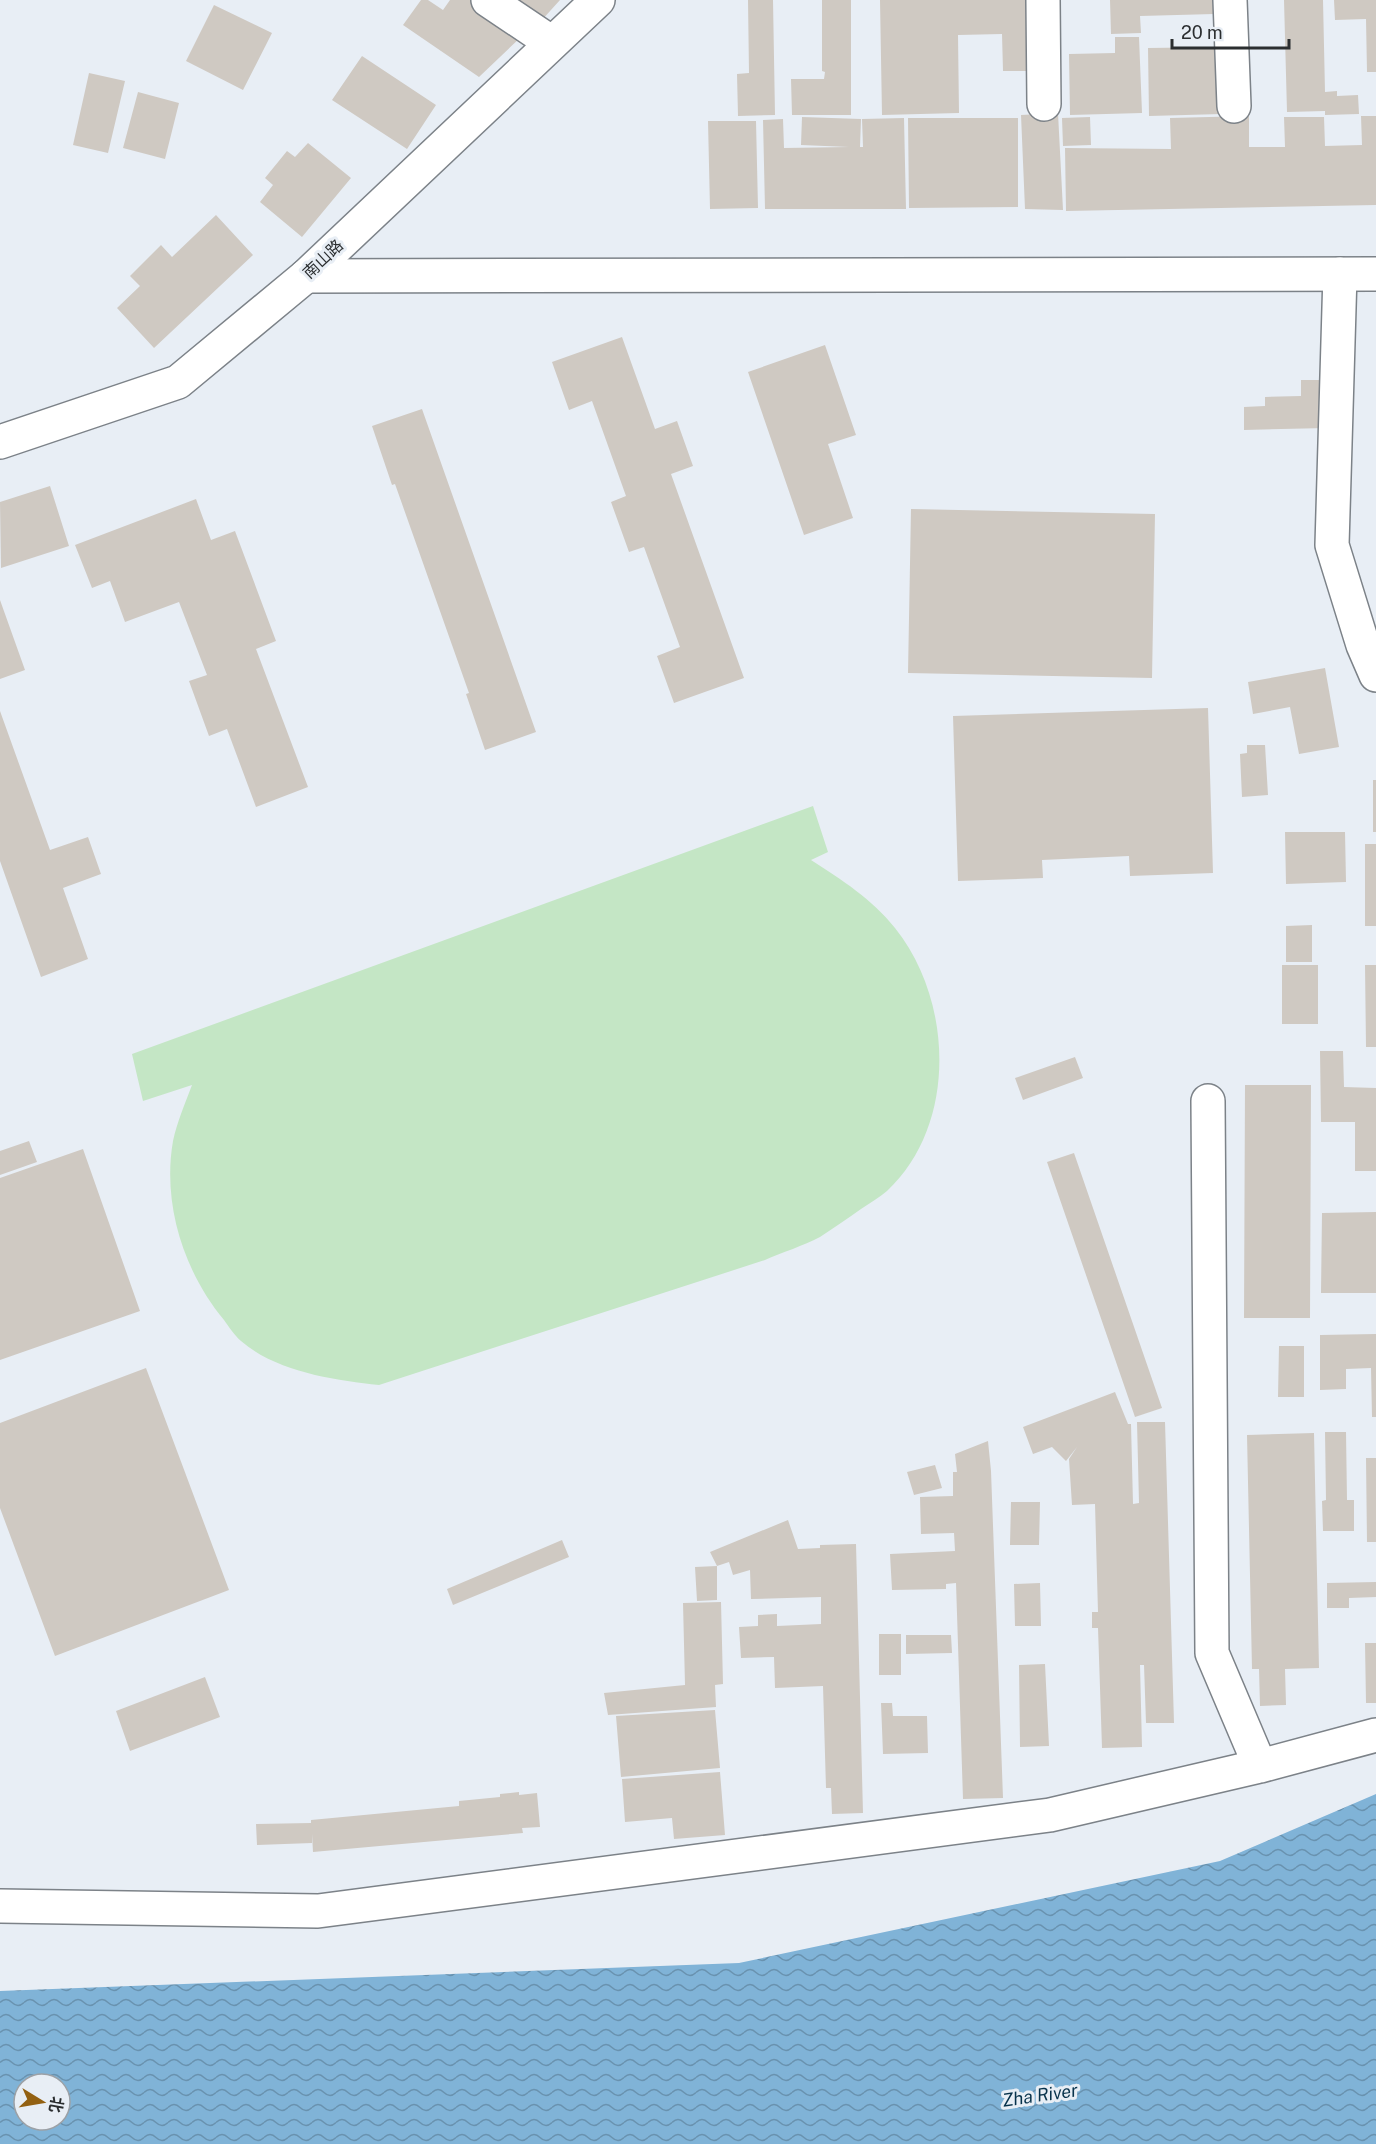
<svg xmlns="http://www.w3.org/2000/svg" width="1376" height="2144" font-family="'Public Sans','Noto Sans SC',sans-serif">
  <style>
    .grass { fill: #c4e6c5 }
    .water { fill: url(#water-waves); fill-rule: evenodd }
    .building { fill: #cfc9c2 }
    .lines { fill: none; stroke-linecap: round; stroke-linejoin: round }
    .minor-casing { stroke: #7c8288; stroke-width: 36 }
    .major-casing { stroke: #7c8288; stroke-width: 36 }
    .minor { stroke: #fff; stroke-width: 33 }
    .major { stroke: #fff; stroke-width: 33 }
    .labels { text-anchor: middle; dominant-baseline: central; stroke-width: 6; stroke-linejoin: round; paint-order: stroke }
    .street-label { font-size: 16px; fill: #2b2e30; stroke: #e8eef5 }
    .water-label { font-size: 18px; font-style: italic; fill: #08334c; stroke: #e8eef5 }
  </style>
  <defs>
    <pattern id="water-waves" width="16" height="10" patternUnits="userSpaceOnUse" patternTransform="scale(1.5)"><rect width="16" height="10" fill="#80b3d7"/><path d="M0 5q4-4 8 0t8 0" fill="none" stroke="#6992af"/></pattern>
  </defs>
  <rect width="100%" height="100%" fill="#e8eef5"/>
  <path class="grass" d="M 813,806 L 828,852 L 811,860 C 842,880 872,899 895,928 C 953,1000 958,1125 887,1191 C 880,1197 870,1203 861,1209 C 848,1218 834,1228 820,1237 C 803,1246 783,1252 765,1260 L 379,1385 C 334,1380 277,1372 241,1341 C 235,1336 229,1327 224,1320 C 184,1272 162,1204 173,1141 C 177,1122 185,1104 192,1085 L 143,1101 L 132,1054 Z"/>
  <path class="water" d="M 1376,1794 L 1376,2144 L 0,2144 L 0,1991 L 739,1963 L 1220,1861 ZM 24,2084 L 60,2084 L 60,2120 L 24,2120 Z"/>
  <path class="building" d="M 421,0 L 428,0 L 443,10 L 450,0 L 470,0 L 522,36 L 479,77 L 403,25 Z
    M 519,0 L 560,0 L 541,21 Z
    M 748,0 L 773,0 L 775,115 L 738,116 L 737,74 L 749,73 Z
    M 822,0 L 851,0 L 851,115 L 792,115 L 791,79 L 824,79 L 825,72 L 822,71 Z
    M 880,0 L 1028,0 L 1029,71 L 1003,71 L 1002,34 L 958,35 L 959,113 L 882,115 Z
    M 1110,0 L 1213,0 L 1214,14 L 1140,16 L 1141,33 L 1111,34 Z
    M 1284,0 L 1323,0 L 1325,92 L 1337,91 L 1337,96 L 1358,95 L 1359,114 L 1325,115 L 1325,111 L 1287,112 Z
    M 1334,0 L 1376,0 L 1376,72 L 1367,72 L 1366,19 L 1335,20 Z
    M 214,5 L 272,33 L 243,90 L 186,61 Z
    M 1115,37 L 1139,37 L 1142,113 L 1070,115 L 1069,54 L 1115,53 Z
    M 1221,47 L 1222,114 L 1149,116 L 1148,48 Z
    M 362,56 L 436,105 L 407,149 L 332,100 Z
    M 89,73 L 125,81 L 108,153 L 73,145 Z
    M 138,92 L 179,103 L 165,159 L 123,148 Z
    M 1058,113 L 1063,210 L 1025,209 L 1021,115 Z
    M 1249,116 L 1249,147 L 1285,147 L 1284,117 L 1324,117 L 1325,146 L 1362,145 L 1361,116 L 1376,116 L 1376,205 L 1066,211 L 1065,148 L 1171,149 L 1170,118 Z
    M 802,117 L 861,119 L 860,147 L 863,147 L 862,119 L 904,118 L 906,209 L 765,209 L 763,120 L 783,119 L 784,148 L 849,147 L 801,145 Z
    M 1090,117 L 1091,145 L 1063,146 L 1062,118 Z
    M 908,118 L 1018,118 L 1018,207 L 909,208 Z
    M 708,121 L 756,121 L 758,208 L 710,209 Z
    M 308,143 L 351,178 L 302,237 L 260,202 L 273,185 L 265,178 L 287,151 L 295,157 Z
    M 216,215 L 253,255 L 154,348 L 117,308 L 140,286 L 130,276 L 161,245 L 172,257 Z
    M 622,337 L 655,429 L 677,421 L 693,466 L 671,474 L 744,678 L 674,703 L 657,656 L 680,647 L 644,547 L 629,552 L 611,502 L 626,496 L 592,401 L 569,410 L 552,362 Z
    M 825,345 L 856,435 L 828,444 L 853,518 L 804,535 L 748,372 Z
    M 1301,380 L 1326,380 L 1327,428 L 1244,430 L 1244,407 L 1265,406 L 1265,397 L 1301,396 Z
    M 422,409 L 536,732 L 485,750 L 466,694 L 469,693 L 395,484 L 392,485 L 372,426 Z
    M 50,486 L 69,546 L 1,568 L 0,502 Z
    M 196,499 L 211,540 L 235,531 L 276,641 L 256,649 L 308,787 L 256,807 L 227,729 L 209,736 L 189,681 L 207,675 L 179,602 L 125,622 L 110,581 L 92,588 L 75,545 Z
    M 911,509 L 1155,514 L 1152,678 L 908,673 Z
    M 0,600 L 25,670 L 0,679 Z
    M 1325,668 L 1339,747 L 1299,754 L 1290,707 L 1253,714 L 1248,682 Z
    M 1208,708 L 1213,873 L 1130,876 L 1129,856 L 1042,860 L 1043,878 L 958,881 L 953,716 Z
    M 0,711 L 50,850 L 88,837 L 101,874 L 63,888 L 88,959 L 41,977 L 0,861 Z
    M 1247,745 L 1265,745 L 1268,795 L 1242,797 L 1240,754 L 1247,753 Z
    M 1373,780 L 1376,780 L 1376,832 L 1373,832 Z
    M 1285,832 L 1345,832 L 1346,882 L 1286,884 Z
    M 1365,844 L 1376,844 L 1376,926 L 1365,926 Z
    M 1312,925 L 1312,962 L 1286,962 L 1286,926 Z
    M 1282,965 L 1318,965 L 1318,1024 L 1282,1024 Z
    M 1365,965 L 1376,965 L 1376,1047 L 1366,1047 Z
    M 1320,1051 L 1343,1051 L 1344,1087 L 1376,1088 L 1376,1171 L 1355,1171 L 1355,1122 L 1321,1122 Z
    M 1075,1057 L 1083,1078 L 1023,1100 L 1015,1078 Z
    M 1245,1085 L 1311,1085 L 1310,1318 L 1244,1318 Z
    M 29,1141 L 37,1162 L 0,1175 L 0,1151 Z
    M 83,1149 L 140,1311 L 0,1360 L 0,1178 Z
    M 1074,1153 L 1162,1408 L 1135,1417 L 1047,1162 Z
    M 1376,1212 L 1376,1293 L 1321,1293 L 1322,1213 Z
    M 1376,1334 L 1376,1417 L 1372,1417 L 1371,1368 L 1346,1369 L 1346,1389 L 1320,1390 L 1320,1335 Z
    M 1279,1346 L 1304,1346 L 1304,1397 L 1278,1397 Z
    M 146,1368 L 229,1590 L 55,1656 L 0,1508 L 0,1423 Z
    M 1115,1392 L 1128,1424 L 1131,1424 L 1133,1504 L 1139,1503 L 1137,1422 L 1165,1422 L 1174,1723 L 1146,1723 L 1144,1665 L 1140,1665 L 1142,1747 L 1102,1748 L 1098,1628 L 1092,1628 L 1092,1612 L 1098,1612 L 1095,1504 L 1072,1505 L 1069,1459 L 1077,1447 L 1066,1461 L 1052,1447 L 1033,1454 L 1023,1427 Z
    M 1325,1432 L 1346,1432 L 1347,1500 L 1354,1500 L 1354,1531 L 1323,1531 L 1322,1501 L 1326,1500 Z
    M 1314,1433 L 1319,1668 L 1285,1669 L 1286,1705 L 1260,1706 L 1259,1669 L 1252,1669 L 1247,1435 Z
    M 988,1441 L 991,1471 L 1003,1798 L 963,1799 L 956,1583 L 946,1584 L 946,1589 L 892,1590 L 890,1554 L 955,1551 L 954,1533 L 921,1534 L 920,1497 L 953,1496 L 953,1472 L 957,1472 L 955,1454 Z
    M 1366,1458 L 1376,1458 L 1376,1542 L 1367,1542 Z
    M 935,1465 L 942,1488 L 914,1495 L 907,1472 Z
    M 1011,1502 L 1040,1502 L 1039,1545 L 1010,1545 Z
    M 788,1520 L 798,1549 L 820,1548 L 820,1545 L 856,1544 L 863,1813 L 832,1814 L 831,1788 L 826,1788 L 823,1686 L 775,1688 L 774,1657 L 741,1658 L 739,1627 L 758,1626 L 758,1615 L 777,1614 L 777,1626 L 821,1624 L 821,1597 L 751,1599 L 750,1570 L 733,1575 L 729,1562 L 717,1566 L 710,1552 Z
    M 562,1540 L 569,1557 L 453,1605 L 447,1589 Z
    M 717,1566 L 717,1600 L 697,1601 L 695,1567 Z
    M 1376,1582 L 1376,1597 L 1349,1598 L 1349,1608 L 1327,1608 L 1327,1583 Z
    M 1040,1583 L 1041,1626 L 1015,1626 L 1014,1584 Z
    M 721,1602 L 723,1684 L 715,1685 L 716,1707 L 608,1715 L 604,1693 L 685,1685 L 683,1603 Z
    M 879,1634 L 901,1634 L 901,1675 L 879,1675 Z
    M 906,1635 L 951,1635 L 952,1653 L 906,1654 Z
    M 1365,1643 L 1376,1643 L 1376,1703 L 1366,1703 Z
    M 1045,1664 L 1049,1746 L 1020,1747 L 1019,1665 Z
    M 205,1677 L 220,1717 L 130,1751 L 116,1711 Z
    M 881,1703 L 892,1703 L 893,1716 L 927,1716 L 928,1753 L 883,1754 Z
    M 715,1710 L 720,1768 L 621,1777 L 616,1716 Z
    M 720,1772 L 725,1835 L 674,1839 L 672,1818 L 625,1822 L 622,1779 Z
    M 519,1792 L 519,1795 L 537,1793 L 540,1827 L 522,1828 L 523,1833 L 313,1852 L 312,1834 L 312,1843 L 257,1845 L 256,1824 L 311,1823 L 311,1820 L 459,1806 L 459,1801 L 500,1797 L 500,1794 Z"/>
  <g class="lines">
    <defs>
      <path id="minor" d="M 488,0 L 552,43
        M 1043,0 L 1044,104
        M 1230,0 L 1234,106
        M 1340,274 L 1332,545 L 1363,645 L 1376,675
        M 0,442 L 178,382 L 306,276 L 598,0
        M 1208,1101 L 1212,1653 L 1260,1766
        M 0,1906 L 318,1911 L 1050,1815 L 1260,1766 L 1376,1735"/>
      <path id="major" d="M 306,276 L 1376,274"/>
    </defs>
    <use href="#minor" class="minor-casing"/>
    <use href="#major" class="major-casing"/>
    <use href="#minor" class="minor"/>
    <use href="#major" class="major"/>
  </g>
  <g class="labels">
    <g class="street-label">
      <text transform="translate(323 259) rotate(-43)">南山路</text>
    </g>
    <g class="water-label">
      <text transform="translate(1040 2095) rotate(-8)">Zha River</text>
    </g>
  </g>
  <g transform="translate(42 2102) rotate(101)"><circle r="28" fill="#e8eef5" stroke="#9ca1a6" stroke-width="1.5"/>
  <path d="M0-4.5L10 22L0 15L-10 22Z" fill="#936112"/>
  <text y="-9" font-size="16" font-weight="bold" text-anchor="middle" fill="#2b2e30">北</text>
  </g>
  <path d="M1172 39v9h117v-9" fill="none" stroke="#2b2e30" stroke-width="3"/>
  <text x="1181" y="39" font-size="18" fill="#2b2e30" stroke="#e8eef5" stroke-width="4.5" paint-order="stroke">20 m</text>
</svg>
